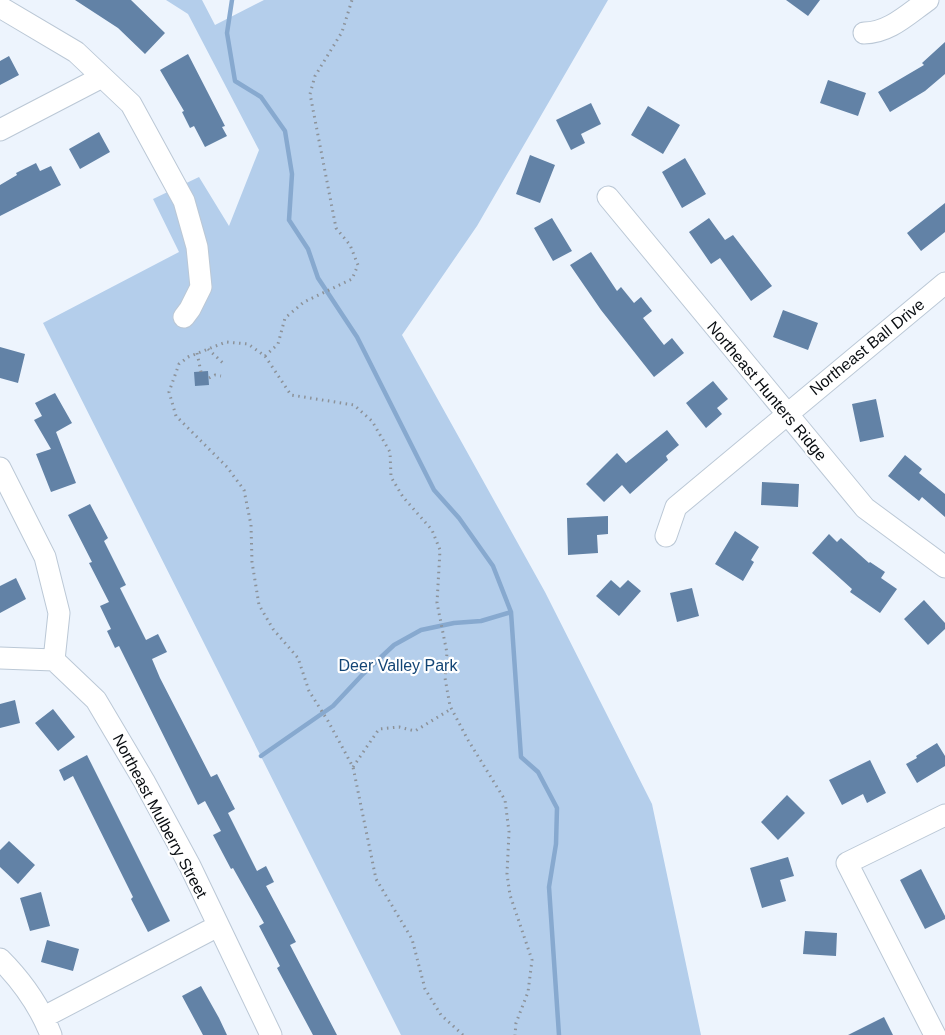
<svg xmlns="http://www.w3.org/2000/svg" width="945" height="1035" font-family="Helvetica,sans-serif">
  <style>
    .green { fill: #b4ceeb }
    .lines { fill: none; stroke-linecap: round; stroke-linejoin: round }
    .stream { stroke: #87a9cf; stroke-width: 4.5 }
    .building { fill: #6282a6 }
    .minor-casing { stroke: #bbc8d6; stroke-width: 23 }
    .path { stroke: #8c9299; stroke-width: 3; stroke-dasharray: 1.5 4.5; stroke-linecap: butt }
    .minor { stroke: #fff; stroke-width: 21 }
    .labels { text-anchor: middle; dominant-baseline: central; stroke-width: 4.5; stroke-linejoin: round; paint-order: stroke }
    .street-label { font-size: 16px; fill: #090d11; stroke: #fff }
    .park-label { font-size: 16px; fill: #134575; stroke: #fff }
  </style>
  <rect width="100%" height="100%" fill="#edf4fd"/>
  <path class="green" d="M 166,0 L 202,0 L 215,25 L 264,0 L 608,0 L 477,226 L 402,335 L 545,592 L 652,804 L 701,1035 L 401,1035 L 43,323 L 179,252 L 153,199 L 199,177 L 229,226 L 259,150 L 188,14 Z"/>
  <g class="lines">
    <path class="stream" d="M 232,0 L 227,33 L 235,81 L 261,97 L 285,131 L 292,174 L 289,220 L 308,249 L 318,278 L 357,337 L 434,490 L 459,518 L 493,566 L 511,612 L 521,757 L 538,772 L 557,808 L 556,844 L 549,887 L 559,1035
      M 261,756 L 333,706 L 363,674 L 394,645 L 421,630 L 454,623 L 481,621 L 511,612"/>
  </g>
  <path class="building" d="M 75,0 L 131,0 L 165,33 L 145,54 L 118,28 Z
    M 786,0 L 820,0 L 808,16 Z
    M 945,42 L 945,74 L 925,91 L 890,112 L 878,92 L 924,65 L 922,63 Z
    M 188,54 L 225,126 L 222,127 L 227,136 L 205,147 L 194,126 L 190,128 L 182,112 L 184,111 L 160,70 Z
    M 9,56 L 19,75 L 0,85 L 0,61 Z
    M 828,80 L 866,93 L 858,116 L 820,103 Z
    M 591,103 L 601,124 L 581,134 L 585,143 L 571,150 L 556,120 Z
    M 648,106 L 680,125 L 663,154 L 631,135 Z
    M 99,132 L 110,152 L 80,169 L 69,149 Z
    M 530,155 L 555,165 L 540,203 L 516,194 Z
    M 685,158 L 706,194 L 682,208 L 662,172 Z
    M 36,163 L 40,171 L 51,166 L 61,185 L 0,216 L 0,185 L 17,175 L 16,173 Z
    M 945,203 L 945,232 L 921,251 L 907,233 Z
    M 552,218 L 572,251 L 553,261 L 534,228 Z
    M 709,218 L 725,240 L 733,235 L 772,286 L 751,301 L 720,258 L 711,264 L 689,232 Z
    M 591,252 L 617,291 L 621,287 L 634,303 L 641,297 L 652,311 L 643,318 L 664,345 L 672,338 L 684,353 L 654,377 L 601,310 L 570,265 Z
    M 783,310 L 818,323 L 808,350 L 773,337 Z
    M 0,347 L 25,354 L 18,383 L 0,378 Z
    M 208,371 L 209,385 L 195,386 L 194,372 Z
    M 713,381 L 728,399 L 717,408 L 722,414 L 706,428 L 686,403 Z
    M 55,393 L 72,423 L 56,432 L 76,483 L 51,492 L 36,454 L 51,449 L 34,420 L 42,416 L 35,403 Z
    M 876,399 L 884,437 L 860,442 L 852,404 Z
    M 667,430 L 679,445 L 666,456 L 668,460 L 630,494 L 622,485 L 604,502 L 586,484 L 617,453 L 626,463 Z
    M 905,455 L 922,469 L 919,473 L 945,494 L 945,517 L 922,497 L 919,501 L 888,476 Z
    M 762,482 L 799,484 L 798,507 L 761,505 Z
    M 90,504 L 108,538 L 104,541 L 126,585 L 120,588 L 146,640 L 158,634 L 167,652 L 152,659 L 160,678 L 211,777 L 217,774 L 235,809 L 228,813 L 257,871 L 266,866 L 274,882 L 266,886 L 296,942 L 290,945 L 337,1035 L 313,1035 L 277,968 L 280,966 L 259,926 L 264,923 L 233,868 L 231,869 L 213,835 L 221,831 L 205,801 L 198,805 L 119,646 L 115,648 L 107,631 L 111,629 L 100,606 L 109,602 L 89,563 L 92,562 L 68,515 Z
    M 608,516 L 608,534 L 597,535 L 598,553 L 568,555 L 567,518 Z
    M 735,531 L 759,547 L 751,560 L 754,562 L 743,581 L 715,564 Z
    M 829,534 L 837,542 L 841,538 L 869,563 L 870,562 L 885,572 L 881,578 L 897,589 L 880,613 L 850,592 L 852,589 L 812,553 Z
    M 16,578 L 26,599 L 0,613 L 0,586 Z
    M 611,580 L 620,588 L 628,580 L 641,591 L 619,616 L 596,596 Z
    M 692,588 L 699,616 L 677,622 L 670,593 Z
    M 924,600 L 945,623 L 945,629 L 928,645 L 904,619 Z
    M 15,700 L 20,723 L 0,728 L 0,704 Z
    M 53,709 L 75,737 L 58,751 L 35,723 Z
    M 937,743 L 945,756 L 945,766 L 917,783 L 906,764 L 917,758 L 916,756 Z
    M 87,755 L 170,921 L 148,932 L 131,899 L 133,897 L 73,776 L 64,781 L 59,770 Z
    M 870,760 L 886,793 L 867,803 L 863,794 L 842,805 L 829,780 Z
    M 787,795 L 805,813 L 778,840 L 761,822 Z
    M 9,841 L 35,865 L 18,884 L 0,867 L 0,850 Z
    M 788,857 L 794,876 L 780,880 L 786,901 L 762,908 L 750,868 Z
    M 921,869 L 945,916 L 945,919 L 925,929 L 900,880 Z
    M 41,892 L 50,926 L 30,931 L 20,898 Z
    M 805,931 L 837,933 L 836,956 L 803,954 Z
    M 47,940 L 79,949 L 73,971 L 41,962 Z
    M 201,986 L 219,1018 L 227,1035 L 203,1035 L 182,996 Z
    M 884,1017 L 893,1035 L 848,1035 Z"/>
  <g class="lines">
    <defs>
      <path id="minor" d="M 0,7 L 76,52 L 131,104 L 184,201 L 197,247 L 201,287 L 190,309 L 184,317
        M 864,33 C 889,33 908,14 928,0
        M 0,130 L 102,77
        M 608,197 L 865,508 L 945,567
        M 0,468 L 45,557 L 59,613 L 54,660
        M 666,536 L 676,507 L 945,283
        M 0,658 L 54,660 L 96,700 L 144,781 L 190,866 L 271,1035
        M 0,959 C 21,980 40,1007 51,1035
        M 44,1017 L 218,926
        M 935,1035 L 847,863 L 945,815"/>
    </defs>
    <use href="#minor" class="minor-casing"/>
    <path class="path" d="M 208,349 L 224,364
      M 197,353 L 201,372
      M 265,356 L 278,344 L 285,318 L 304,302 L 352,279 L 358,265 L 350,245 L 336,228 L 310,94 L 315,76 L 342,32 L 352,0
      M 209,378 L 215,375 L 221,376
      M 353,767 L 379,729 L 399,727 L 415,731 L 451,709
      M 463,1035 L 441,1015 L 425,989 L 412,939 L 376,879 L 353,767 L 328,721 L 309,691 L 298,658 L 273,629 L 259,605 L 252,562 L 251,525 L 244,490 L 227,467 L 176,416 L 169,392 L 179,364 L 188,357 L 226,342 L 248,344 L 265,356 L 291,395 L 354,405 L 372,421 L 390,452 L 391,477 L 403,497 L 432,530 L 440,550 L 437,603 L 447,653 L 445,678 L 450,706 L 468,740 L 505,800 L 509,832 L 507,874 L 510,895 L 532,960 L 528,992 L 516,1023 L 515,1035"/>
    <use href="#minor" class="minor"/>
  </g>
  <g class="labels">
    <g class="street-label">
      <text transform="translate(867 347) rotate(-39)">Northeast Ball Drive</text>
      <text transform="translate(767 391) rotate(50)">Northeast Hunters Ridge</text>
      <text transform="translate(160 816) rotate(62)">Northeast Mulberry Street</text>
    </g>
    <g class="park-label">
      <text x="398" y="665">Deer Valley Park</text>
    </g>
  </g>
</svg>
